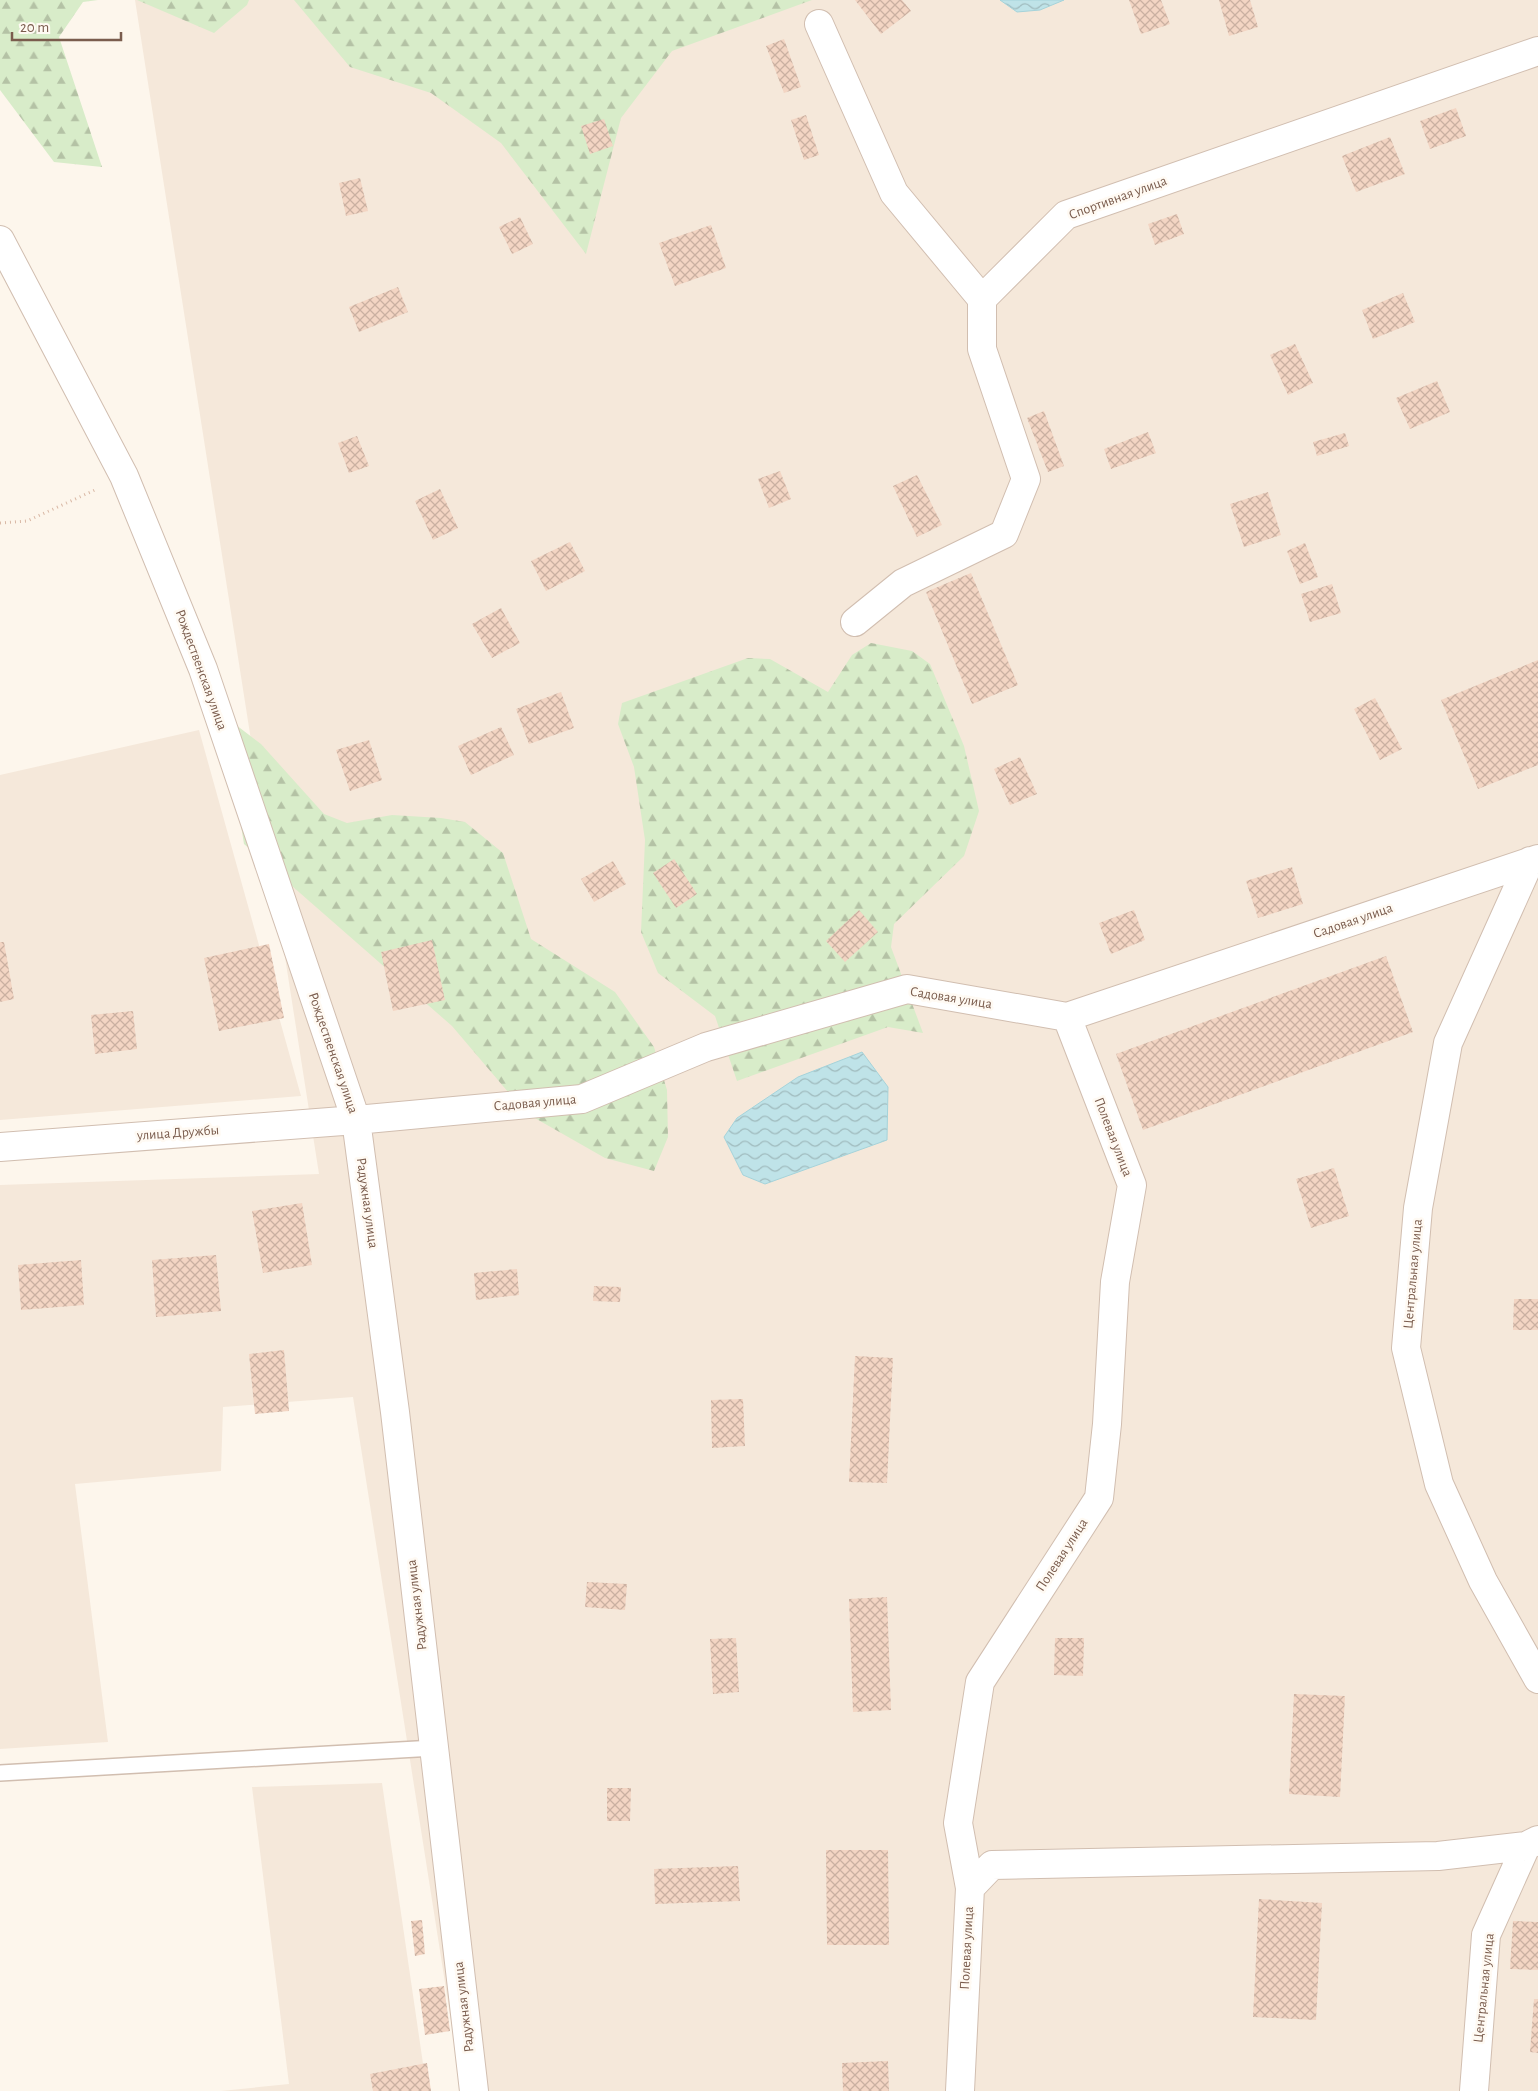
<svg xmlns="http://www.w3.org/2000/svg" width="1538" height="2091" font-family="'Alegreya Sans',sans-serif">
  <style>
    .residential { fill: #f5e8da }
    .forest { fill: url(#forest-firs) }
    .water { fill: url(#water-waves); stroke: #a5d3da }
    .building { fill: url(#building-cross-hatch) }
    .lines { fill: none; stroke-linecap: round; stroke-linejoin: round }
    .service-casing { stroke: #d1beb0; stroke-width: 18 }
    .minor-casing { stroke: #d1beb0; stroke-width: 30 }
    .path { stroke: #d9b8a5; stroke-width: 3; stroke-dasharray: 1 4; stroke-linecap: butt }
    .service { stroke: #fff; stroke-width: 15 }
    .minor { stroke: #fff; stroke-width: 28 }
    .labels { text-anchor: middle; dominant-baseline: central; stroke-width: 5; stroke-linejoin: round; paint-order: stroke }
    .street-label { font-size: 14px; fill: #7a5c4d; stroke: #fffaf3 }
  </style>
  <defs>
    <pattern id="forest-firs" width="22" height="20" patternUnits="userSpaceOnUse" patternTransform="scale(1.25)"><rect width="22" height="20" fill="#d8ecc9"/><path d="M5 1l3.5 6h-7zM16 11l3.5 6h-7z" fill="#b4c2a5"/></pattern>
    <pattern id="water-waves" width="16" height="10" patternUnits="userSpaceOnUse" patternTransform="scale(1.25)"><rect width="16" height="10" fill="#bfe3e8"/><path d="M0 5q4-4 8 0t8 0" fill="none" stroke="#a0bbbe"/></pattern>
    <pattern id="building-cross-hatch" width="8" height="8" patternUnits="userSpaceOnUse" patternTransform="scale(1.25)"><rect width="8" height="8" fill="#f3d5c3"/><path d="M0 0l8 8M0 8l8-8" fill="none" stroke="#cab0a1"/></pattern>
  </defs>
  <rect width="100%" height="100%" fill="#fdf6ec"/>
  <path class="residential" d="M 135,0 L 1538,0 L 1538,2091 L 462,2091 L 353,1397 L 223,1407 L 221,1471 L 75,1484 L 108,1742 L 0,1749 L 0,1185 L 319,1174 Z
    M 199,730 L 301,1096 L 0,1120 L 0,775 Z
    M 382,1783 L 427,2091 L 221,2091 L 289,2084 L 252,1787 Z"/>
  <path class="forest" d="M 0,0 L 98,0 L 83,2 L 59,37 L 102,167 L 54,162 L 0,90 Z
    M 137,0 L 249,0 L 247,5 L 214,33 Z
    M 294,0 L 812,0 L 672,51 L 621,118 L 586,254 L 501,143 L 431,93 L 350,67 Z
    M 871,643 L 912,651 L 930,664 L 964,746 L 979,811 L 964,856 L 894,924 L 891,947 L 923,1033 L 888,1027 L 737,1081 L 715,1016 L 658,973 L 641,932 L 645,840 L 634,767 L 618,724 L 622,703 L 748,658 L 770,659 L 828,692 L 852,655 Z
    M 223,715 L 261,744 L 324,814 L 347,823 L 392,815 L 441,818 L 465,822 L 503,853 L 531,939 L 615,992 L 654,1047 L 667,1090 L 668,1137 L 654,1171 L 605,1158 L 526,1113 L 452,1026 L 244,844 Z"/>
  <path class="water" d="M 1000,0 L 1064,0 L 1040,10 L 1017,12 Z
    M 862,1052 L 888,1087 L 887,1140 L 765,1184 L 743,1175 L 724,1137 L 737,1118 L 798,1077 Z"/>
  <path class="building" d="M 855,0 L 902,0 L 911,11 L 881,34 Z
    M 1129,0 L 1161,0 L 1170,24 L 1141,34 Z
    M 1219,0 L 1250,0 L 1258,27 L 1229,36 Z
    M 784,39 L 801,87 L 784,93 L 766,46 Z
    M 1456,108 L 1466,136 L 1430,149 L 1420,121 Z
    M 806,115 L 819,155 L 804,160 L 791,120 Z
    M 604,119 L 613,146 L 590,154 L 581,126 Z
    M 1390,137 L 1405,174 L 1356,192 L 1342,156 Z
    M 360,178 L 368,211 L 346,216 L 339,183 Z
    M 1177,214 L 1184,234 L 1155,245 L 1148,224 Z
    M 520,217 L 533,244 L 512,254 L 499,227 Z
    M 711,225 L 726,268 L 675,286 L 659,243 Z
    M 398,287 L 408,312 L 359,332 L 349,307 Z
    M 1403,293 L 1415,322 L 1373,339 L 1362,310 Z
    M 1295,344 L 1313,383 L 1288,395 L 1270,355 Z
    M 1437,381 L 1450,412 L 1410,429 L 1396,398 Z
    M 1044,411 L 1064,466 L 1048,472 L 1027,418 Z
    M 1148,432 L 1156,453 L 1111,469 L 1104,449 Z
    M 1345,433 L 1349,446 L 1317,456 L 1313,442 Z
    M 357,436 L 369,466 L 349,473 L 338,443 Z
    M 780,471 L 791,499 L 769,508 L 758,479 Z
    M 917,475 L 942,525 L 917,537 L 893,486 Z
    M 440,489 L 458,528 L 433,540 L 415,501 Z
    M 1268,492 L 1281,535 L 1244,547 L 1230,504 Z
    M 570,542 L 585,571 L 546,591 L 531,561 Z
    M 1305,543 L 1318,577 L 1300,584 L 1287,551 Z
    M 971,573 L 1018,685 L 972,704 L 926,592 Z
    M 1332,584 L 1341,613 L 1310,622 L 1301,594 Z
    M 501,608 L 520,643 L 492,658 L 472,624 Z
    M 1538,660 L 1538,765 L 1478,789 L 1441,700 Z
    M 561,692 L 574,728 L 529,744 L 516,709 Z
    M 1375,698 L 1402,749 L 1380,760 L 1354,709 Z
    M 501,727 L 514,755 L 471,775 L 458,746 Z
    M 369,740 L 382,780 L 350,791 L 336,750 Z
    M 1020,757 L 1037,794 L 1010,805 L 994,769 Z
    M 674,859 L 697,894 L 676,908 L 653,873 Z
    M 613,861 L 626,884 L 594,902 L 581,879 Z
    M 1292,867 L 1303,904 L 1258,918 L 1246,881 Z
    M 859,910 L 878,932 L 845,962 L 826,941 Z
    M 1134,910 L 1145,940 L 1111,954 L 1099,923 Z
    M 432,940 L 445,1000 L 393,1011 L 381,952 Z
    M 0,942 L 4,942 L 14,999 L 0,1002 Z
    M 269,944 L 284,1018 L 219,1031 L 204,958 Z
    M 1386,956 L 1413,1032 L 1143,1130 L 1116,1054 Z
    M 133,1011 L 137,1049 L 95,1054 L 91,1015 Z
    M 1334,1168 L 1349,1216 L 1311,1228 L 1296,1179 Z
    M 302,1203 L 312,1265 L 263,1273 L 252,1211 Z
    M 216,1255 L 221,1311 L 156,1317 L 152,1260 Z
    M 81,1260 L 84,1305 L 21,1310 L 18,1265 Z
    M 517,1269 L 519,1295 L 476,1300 L 474,1273 Z
    M 594,1286 L 621,1287 L 620,1302 L 593,1301 Z
    M 1514,1299 L 1538,1299 L 1538,1330 L 1513,1330 Z
    M 284,1350 L 289,1411 L 255,1414 L 249,1354 Z
    M 855,1356 L 893,1358 L 887,1483 L 849,1482 Z
    M 743,1399 L 745,1446 L 712,1448 L 711,1400 Z
    M 587,1582 L 627,1584 L 625,1610 L 585,1607 Z
    M 887,1597 L 891,1710 L 853,1712 L 849,1599 Z
    M 736,1638 L 739,1692 L 713,1694 L 710,1639 Z
    M 1055,1638 L 1084,1638 L 1083,1676 L 1054,1675 Z
    M 1294,1694 L 1345,1696 L 1340,1797 L 1289,1794 Z
    M 607,1788 L 631,1788 L 630,1821 L 607,1821 Z
    M 826,1850 L 888,1850 L 889,1945 L 827,1945 Z
    M 738,1866 L 740,1901 L 655,1904 L 654,1869 Z
    M 1259,1899 L 1322,1903 L 1316,2020 L 1253,2017 Z
    M 422,1920 L 425,1954 L 415,1956 L 411,1921 Z
    M 1513,1921 L 1538,1922 L 1538,1970 L 1510,1969 Z
    M 444,1986 L 450,2031 L 425,2035 L 419,1989 Z
    M 1534,1999 L 1538,1999 L 1538,2053 L 1530,2052 Z
    M 888,2061 L 889,2091 L 843,2091 L 842,2063 Z
    M 427,2063 L 431,2091 L 373,2091 L 370,2074 Z"/>
  <g class="lines">
    <defs>
      <path id="service" d="M 0,1773 L 434,1748"/>
      <path id="minor" d="M 819,24 L 894,193 L 982,299
        M 0,240 L 124,476 L 203,669 L 356,1120 L 395,1412 L 474,2091
        M 855,622 L 903,583 L 1004,534 L 1026,479 L 982,349 L 982,299 L 1066,215 L 1538,51
        M 1530,861 L 1448,1043 L 1418,1208 L 1406,1348 L 1439,1484 L 1483,1581 L 1538,1679
        M 0,1147 L 356,1120 L 582,1099 L 706,1047 L 907,989 L 1067,1017 L 1538,859
        M 970,1888 L 992,1865 L 1438,1856 L 1526,1846
        M 960,2091 L 970,1888 L 958,1823 L 980,1682 L 1099,1498 L 1107,1424 L 1115,1282 L 1132,1185 L 1067,1017
        M 1474,2091 L 1486,1935 L 1526,1846 L 1538,1840"/>
    </defs>
    <use href="#service" class="service-casing"/>
    <use href="#minor" class="minor-casing"/>
    <path class="path" d="M 0,523 L 27,521 L 95,490"/>
    <use href="#service" class="service"/>
    <use href="#minor" class="minor"/>
  </g>
  <g class="labels">
    <g class="street-label">
      <text transform="translate(1118 198) rotate(-20)">Спортивная улица</text>
      <text transform="translate(201 670) rotate(70)">Рождественская улица</text>
      <text transform="translate(1353 921) rotate(-19)">Садовая улица</text>
      <text transform="translate(951 998) rotate(9)">Садовая улица</text>
      <text transform="translate(333 1053) rotate(71)">Рождественская улица</text>
      <text transform="translate(535 1103) rotate(-5)">Садовая улица</text>
      <text transform="translate(178 1133) rotate(-4)">улица Дружбы</text>
      <text transform="translate(1113 1137) rotate(69)">Полевая улица</text>
      <text transform="translate(367 1203) rotate(82)">Радужная улица</text>
      <text transform="translate(1413 1274) rotate(-85)">Центральная улица</text>
      <text transform="translate(1062 1555) rotate(-57)">Полевая улица</text>
      <text transform="translate(417 1605) rotate(-97)">Радужная улица</text>
      <text transform="translate(967 1948) rotate(-87)">Полевая улица</text>
      <text transform="translate(1484 1988) rotate(-84)">Центральная улица</text>
      <text transform="translate(464 2007) rotate(-97)">Радужная улица</text>
    </g>
  </g>
  <path d="M12 32v8h109v-8" fill="none" stroke="#7a5c4d" stroke-width="2.5"/>
  <text x="20" y="32" font-size="15" fill="#7a5c4d" stroke="#fffaf3" stroke-width="4" paint-order="stroke">20 m</text>
</svg>
